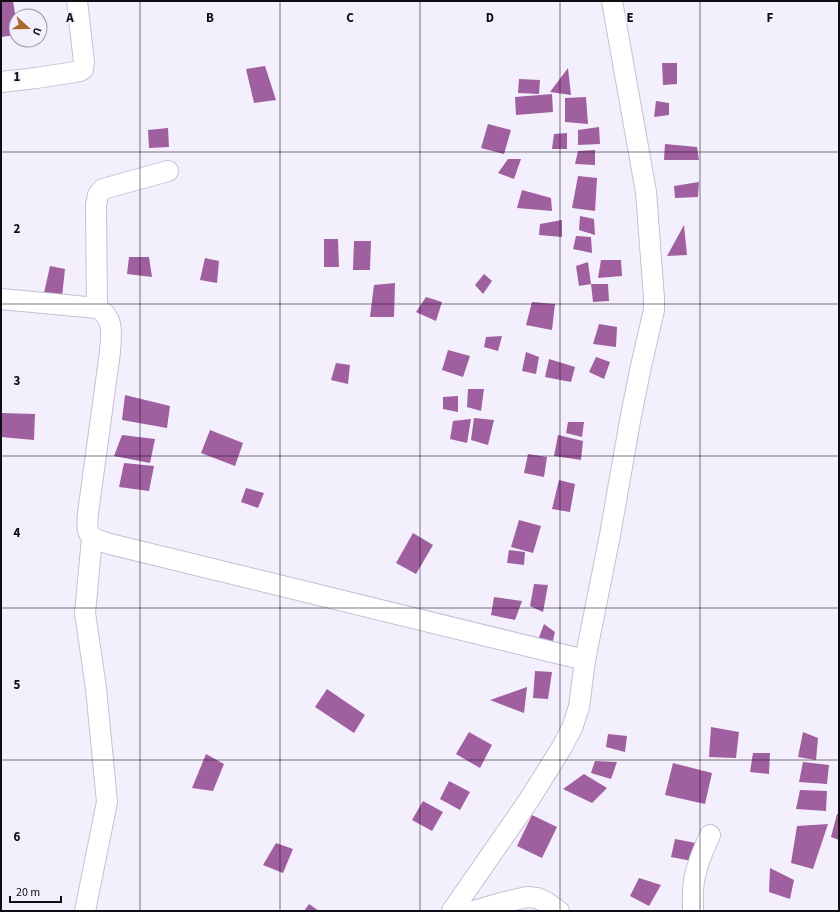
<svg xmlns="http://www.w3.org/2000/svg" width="840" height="912" font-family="'Source Sans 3',sans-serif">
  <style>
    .building { fill: #a05f9f }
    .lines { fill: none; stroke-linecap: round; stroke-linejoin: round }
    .minor-casing { stroke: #c8bfd5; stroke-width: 22 }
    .minor { stroke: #fff; stroke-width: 20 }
    .grid { fill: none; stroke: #100c14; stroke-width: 1; stroke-opacity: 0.55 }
    .grid-label { font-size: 13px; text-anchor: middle; font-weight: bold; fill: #100c14; stroke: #f4effc; stroke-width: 4; stroke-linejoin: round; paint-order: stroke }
  </style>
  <rect width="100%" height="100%" fill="#f4effc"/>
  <path class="building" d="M 1,1 L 13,1 L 16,19 L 16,35 L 1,37 Z
    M 662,63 L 677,63 L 677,84 L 663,85 Z
    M 265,66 L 276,100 L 254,103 L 246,69 Z
    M 568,68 L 571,95 L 550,92 Z
    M 519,79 L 540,80 L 539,94 L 518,93 Z
    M 552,94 L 553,112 L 516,115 L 515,97 Z
    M 586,97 L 588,124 L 565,122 L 565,98 Z
    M 656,101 L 669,103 L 669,115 L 654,117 Z
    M 488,124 L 511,130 L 504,154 L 481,148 Z
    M 599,127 L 600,144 L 578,145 L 578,130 Z
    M 168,128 L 169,147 L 149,148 L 148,130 Z
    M 567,133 L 567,149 L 552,149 L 554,134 Z
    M 665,144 L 697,147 L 699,160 L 664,160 Z
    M 595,150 L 595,165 L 575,164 L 578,151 Z
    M 508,159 L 521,159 L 514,179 L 498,173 Z
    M 578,176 L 597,178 L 595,211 L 572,208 Z
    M 699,182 L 698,197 L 675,198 L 674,186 Z
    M 522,190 L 551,198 L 552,211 L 517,208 Z
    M 580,216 L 594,219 L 595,235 L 579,230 Z
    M 562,220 L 562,237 L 539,235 L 540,224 Z
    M 684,225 L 687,255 L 667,256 Z
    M 576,236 L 591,237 L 592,253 L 573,249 Z
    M 324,239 L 338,239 L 339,267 L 324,267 Z
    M 354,241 L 371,241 L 370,270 L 353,270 Z
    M 129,257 L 149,257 L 152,277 L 127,274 Z
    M 205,258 L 219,261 L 217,283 L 200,280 Z
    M 601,260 L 621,260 L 622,276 L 598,278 Z
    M 588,262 L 591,284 L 579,286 L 576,266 Z
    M 50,266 L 65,269 L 62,297 L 44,293 Z
    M 484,274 L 492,281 L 483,294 L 475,285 Z
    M 395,283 L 394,317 L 370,317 L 374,285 Z
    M 591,284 L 608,284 L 609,301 L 593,302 Z
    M 426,297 L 442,302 L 436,321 L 416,312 Z
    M 532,302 L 555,304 L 552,330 L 526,325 Z
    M 599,324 L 617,327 L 616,347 L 593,344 Z
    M 502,336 L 498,351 L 484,347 L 486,337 Z
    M 448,350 L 470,356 L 463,377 L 442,370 Z
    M 526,352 L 539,357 L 536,374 L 522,371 Z
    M 596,357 L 610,362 L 604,379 L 589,372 Z
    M 549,359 L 575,367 L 571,382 L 545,377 Z
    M 336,363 L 350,365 L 348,384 L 331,380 Z
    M 468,389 L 484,389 L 481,411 L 467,407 Z
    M 125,395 L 170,406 L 167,428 L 122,420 Z
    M 458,396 L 458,412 L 443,409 L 443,397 Z
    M 1,413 L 35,414 L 34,440 L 1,437 Z
    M 474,418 L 494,420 L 488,445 L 471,440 Z
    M 471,419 L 467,443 L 450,439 L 453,421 Z
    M 568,422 L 584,422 L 582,437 L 566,433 Z
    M 210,430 L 243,443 L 235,466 L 201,453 Z
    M 122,435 L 155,439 L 150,463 L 114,456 Z
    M 558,435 L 583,441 L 581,460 L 554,456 Z
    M 528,454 L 547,457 L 544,477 L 524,473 Z
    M 124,463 L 154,466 L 149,491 L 119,487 Z
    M 559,480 L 575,484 L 570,512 L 552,509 Z
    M 246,488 L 264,493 L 258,508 L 241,502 Z
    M 519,520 L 541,526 L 533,553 L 511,547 Z
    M 413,533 L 433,545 L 416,574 L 396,563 Z
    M 509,550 L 525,552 L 524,565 L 507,563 Z
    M 534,584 L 548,585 L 543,612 L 530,606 Z
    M 494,597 L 522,601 L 515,620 L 491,615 Z
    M 544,624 L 555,632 L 552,645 L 538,640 Z
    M 535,671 L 552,672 L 548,699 L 533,698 Z
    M 527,687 L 524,713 L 490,700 Z
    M 327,689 L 365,715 L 354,733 L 315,707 Z
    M 711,727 L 739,732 L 736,758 L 709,757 Z
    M 469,732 L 492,745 L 480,768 L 456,754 Z
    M 803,732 L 818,738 L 816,760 L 798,757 Z
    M 608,734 L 627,736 L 625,752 L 606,747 Z
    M 753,753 L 770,753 L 769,774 L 750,772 Z
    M 206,754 L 224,764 L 213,791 L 192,788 Z
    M 595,761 L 617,762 L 611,779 L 591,773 Z
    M 803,762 L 829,765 L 827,784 L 799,782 Z
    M 673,763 L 712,773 L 705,804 L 665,795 Z
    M 584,774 L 607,788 L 592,803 L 563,789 Z
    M 449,781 L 470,792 L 460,810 L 440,799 Z
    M 800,790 L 827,791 L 826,811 L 796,809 Z
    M 423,801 L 443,812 L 432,831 L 412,820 Z
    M 837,814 L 839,814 L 839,840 L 831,837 Z
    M 532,815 L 557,827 L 542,858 L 517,846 Z
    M 828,824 L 813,869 L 791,863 L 797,826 Z
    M 675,839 L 701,844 L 697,862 L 671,857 Z
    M 276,843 L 293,849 L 283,873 L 263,865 Z
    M 770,868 L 794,880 L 790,899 L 769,892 Z
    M 639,878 L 661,885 L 649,906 L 630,896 Z
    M 309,904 L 319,911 L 304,911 Z"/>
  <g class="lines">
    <defs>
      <path id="minor" d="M 1,82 L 36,78 L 75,72 L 80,71 L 83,69 L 84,62 L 77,1
        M 1,299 L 97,308 C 115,318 111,334 110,352 L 88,513 C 86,537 88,537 110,544 L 585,660
        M 97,308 L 96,205 L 98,195 L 103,189 L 168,171
        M 85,911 L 107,802 L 96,688 L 85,613 L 92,538
        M 452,911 L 529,800 L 562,747 L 572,728 L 579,707 L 585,660 L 610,535 L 630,421 L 641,366 L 654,310 L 654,298 L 646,192 L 612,1
        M 474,911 L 501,903 L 527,897 L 537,898 L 546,902 L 559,911
        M 693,911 C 693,900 692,887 695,876 C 698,862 704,848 710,835"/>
    </defs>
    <use href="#minor" class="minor-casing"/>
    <use href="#minor" class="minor"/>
  </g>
  <path class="grid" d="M 140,1 L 140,911M 280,1 L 280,911M 420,1 L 420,911M 560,1 L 560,911M 700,1 L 700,911M 1,152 L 839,152M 1,304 L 839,304M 1,456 L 839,456M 1,608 L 839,608M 1,760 L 839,760"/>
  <g class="grid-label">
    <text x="70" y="22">A</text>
    <text x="210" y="22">B</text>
    <text x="350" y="22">C</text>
    <text x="490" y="22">D</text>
    <text x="630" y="22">E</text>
    <text x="770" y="22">F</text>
    <text x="17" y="81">1</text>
    <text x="17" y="233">2</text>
    <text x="17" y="385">3</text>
    <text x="17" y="537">4</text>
    <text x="17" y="689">5</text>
    <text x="17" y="841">6</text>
  </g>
  <rect width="840" height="912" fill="none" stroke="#100c14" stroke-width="4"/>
  <g transform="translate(28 28) rotate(111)"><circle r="19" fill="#f4effc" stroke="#99949f"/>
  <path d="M0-3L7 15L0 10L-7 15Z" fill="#a96931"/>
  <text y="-6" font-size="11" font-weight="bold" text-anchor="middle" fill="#100c14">U</text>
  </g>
  <path d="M10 896v6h51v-6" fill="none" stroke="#100c14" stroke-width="2"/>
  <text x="16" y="896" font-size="12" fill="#100c14" stroke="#f4effc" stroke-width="3" paint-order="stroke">20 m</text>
</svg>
